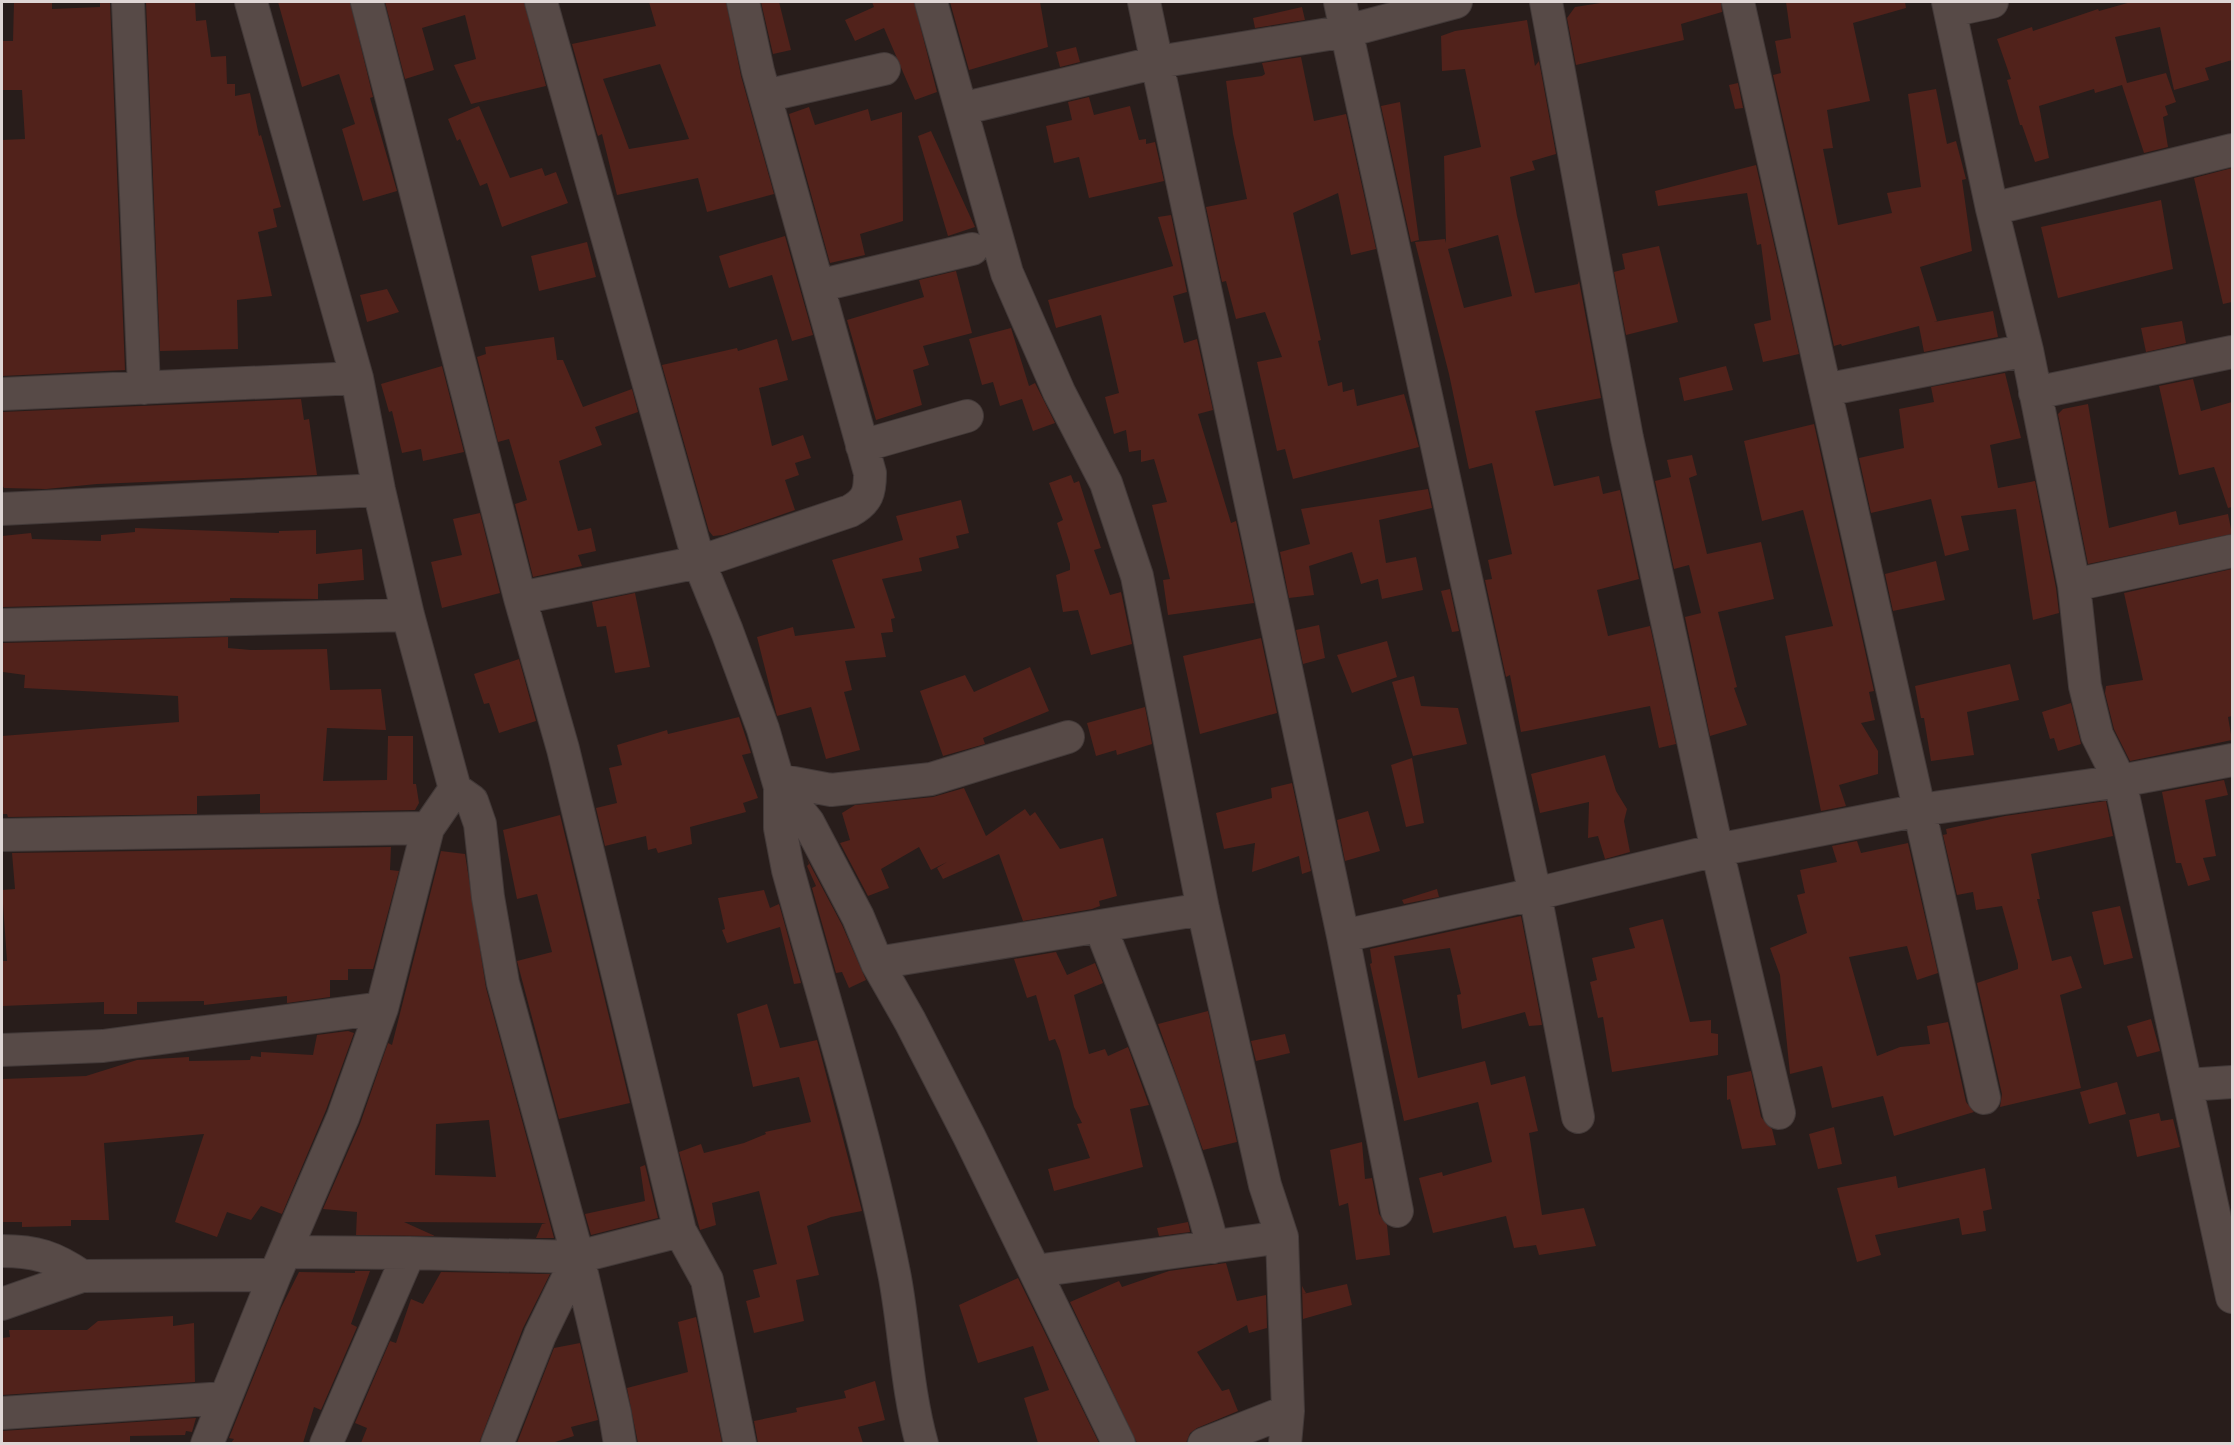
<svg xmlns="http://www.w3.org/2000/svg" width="2234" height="1445" font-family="'Exo 2',sans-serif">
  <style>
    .building { fill: #51221b; fill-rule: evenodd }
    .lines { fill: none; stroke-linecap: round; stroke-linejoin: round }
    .minor-casing { stroke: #423938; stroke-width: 34 }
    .minor { stroke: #574a47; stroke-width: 32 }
  </style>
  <rect width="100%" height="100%" fill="#281d1b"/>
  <path class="building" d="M 14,2 L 52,2 L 52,9 L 100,7 L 100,2 L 110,2 L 125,370 L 2,376 L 2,140 L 25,139 L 22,90 L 2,90 L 2,41 L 13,41 Z
    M 146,2 L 195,2 L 196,21 L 206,20 L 211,57 L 226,56 L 227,84 L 235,84 L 235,96 L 250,93 L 259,136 L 261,135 L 281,207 L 273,209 L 277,227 L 258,232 L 272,296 L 237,300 L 238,349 L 160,351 Z
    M 278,2 L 350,2 L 373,97 L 370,98 L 397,191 L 363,201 L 342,129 L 355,124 L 339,74 L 302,87 Z
    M 385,2 L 524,2 L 546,86 L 471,104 L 454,65 L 476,59 L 465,15 L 422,28 L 434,70 L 405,79 Z
    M 649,2 L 726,2 L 741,76 L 774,194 L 707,212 L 698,178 L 617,195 L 602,134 L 598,136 L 596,130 L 572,44 L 656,26 ZM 660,64 L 689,139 L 629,149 L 603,79 Z
    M 761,2 L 779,2 L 791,50 L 773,54 Z
    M 872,2 L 914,2 L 937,92 L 915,100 L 884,28 L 855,41 L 845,20 L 874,7 Z
    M 950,2 L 1040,2 L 1048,47 L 969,70 Z
    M 1607,2 L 1721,2 L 1722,12 L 1681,24 L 1684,40 L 1576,65 L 1567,18 L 1575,7 Z
    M 1786,2 L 1905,2 L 1906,8 L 1853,23 L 1870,101 L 1827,110 L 1833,148 L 1823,149 L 1838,225 L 1892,213 L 1887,193 L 1921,187 L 1908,94 L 1936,89 L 1947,144 L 1956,141 L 1966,179 L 1962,180 L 1972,251 L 1920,267 L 1937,321 L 1934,322 L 1993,311 L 1998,337 L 1924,352 L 1919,326 L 1842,346 L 1841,344 L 1834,346 L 1773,75 L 1781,73 L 1775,41 L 1791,38 Z
    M 2131,2 L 2232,2 L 2232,60 L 2205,68 L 2209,80 L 2174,90 L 2160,27 L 2115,37 L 2127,83 L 2166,73 L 2176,102 L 2165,106 L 2168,115 L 2163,117 L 2168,147 L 2144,153 L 2122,85 L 2095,93 L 2094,89 L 2039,106 L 2049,158 L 2035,162 L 2022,125 L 2020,125 L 2007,80 L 2011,79 L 1997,39 L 2032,27 L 2033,31 L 2098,9 L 2099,11 Z
    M 1302,7 L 1305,20 L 1255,28 L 1253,18 Z
    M 1527,20 L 1535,66 L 1539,61 L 1556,154 L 1532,161 L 1535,170 L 1510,177 L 1517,216 L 1535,293 L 1578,284 L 1579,281 L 1601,398 L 1535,411 L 1554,486 L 1599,476 L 1603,494 L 1620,490 L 1639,579 L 1597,590 L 1608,636 L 1650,626 L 1676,744 L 1659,748 L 1650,706 L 1521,732 L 1510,675 L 1506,677 L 1485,580 L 1492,579 L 1488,560 L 1512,554 L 1492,463 L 1469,469 L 1449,374 L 1415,242 L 1445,239 L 1446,243 L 1444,156 L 1481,147 L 1465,69 L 1442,71 L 1441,36 L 1455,31 ZM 1498,235 L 1512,296 L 1464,308 L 1448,249 Z
    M 1076,47 L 1080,62 L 1060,67 L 1056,52 Z
    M 1301,57 L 1314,121 L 1346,114 L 1376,249 L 1351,255 L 1338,193 L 1293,213 L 1321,340 L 1318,341 L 1328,386 L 1342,382 L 1343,392 L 1354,389 L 1357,406 L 1404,394 L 1419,447 L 1293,479 L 1285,449 L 1277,451 L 1257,362 L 1282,357 L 1265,312 L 1236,319 L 1226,281 L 1222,282 L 1206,207 L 1247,199 L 1233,134 L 1226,81 L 1262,76 L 1265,74 L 1262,63 Z
    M 1738,83 L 1743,108 L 1735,109 L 1729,85 Z
    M 1089,97 L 1094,115 L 1130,106 L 1139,140 L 1146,139 L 1146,144 L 1155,142 L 1164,181 L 1089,198 L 1079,157 L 1054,163 L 1046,126 L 1072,120 L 1068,102 Z
    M 1400,102 L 1419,240 L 1411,242 L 1381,106 Z
    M 479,106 L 510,178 L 542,168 L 545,176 L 556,172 L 568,203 L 502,227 L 487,183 L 480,186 L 460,139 L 457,141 L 448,119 Z
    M 809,107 L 815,125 L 868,109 L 871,121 L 902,112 L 903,221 L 860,234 L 865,255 L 830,263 L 789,114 Z
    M 931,131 L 975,227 L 948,236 L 918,136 Z
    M 1756,165 L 1799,354 L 1763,362 L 1754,324 L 1771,320 L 1761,244 L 1757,245 L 1747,193 L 1658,206 L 1655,191 Z
    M 2232,168 L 2232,302 L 2223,304 L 2194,178 Z
    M 2161,200 L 2173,269 L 2058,298 L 2041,227 Z
    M 1171,215 L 1187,292 L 1173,296 L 1184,343 L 1197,339 L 1213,410 L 1198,414 L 1231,523 L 1236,521 L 1254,603 L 1168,615 L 1163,580 L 1170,579 L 1152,505 L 1167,502 L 1154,459 L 1141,462 L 1141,450 L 1129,452 L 1126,430 L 1114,434 L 1105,397 L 1119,393 L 1101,315 L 1056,328 L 1048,300 L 1173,266 L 1158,217 Z
    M 785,236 L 813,335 L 792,341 L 772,275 L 729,288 L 719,256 Z
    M 587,242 L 596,277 L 539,291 L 531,256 Z
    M 1659,246 L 1678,322 L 1626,335 L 1614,272 L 1625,269 L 1622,254 Z
    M 956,271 L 972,333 L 923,346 L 929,365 L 913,370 L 922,405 L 876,420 L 847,320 L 924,297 L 919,280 Z
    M 387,289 L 399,312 L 367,322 L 360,295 Z
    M 2182,321 L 2186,343 L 2146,352 L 2141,328 Z
    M 1011,328 L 1029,386 L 1035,383 L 1055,423 L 1033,431 L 1022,399 L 1000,406 L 993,382 L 982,385 L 969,339 Z
    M 554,337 L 557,360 L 563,360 L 583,407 L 632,389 L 638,412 L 595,427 L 602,445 L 559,461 L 578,531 L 591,528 L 596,551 L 578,555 L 582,566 L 533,577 L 515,504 L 527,500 L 509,439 L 498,442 L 477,357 L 486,354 L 485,347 Z
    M 777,339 L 788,380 L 759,388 L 772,446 L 803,435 L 811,458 L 795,463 L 799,475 L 785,480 L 795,510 L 723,535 L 713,536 L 709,531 L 662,365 L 737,348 L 738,351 Z
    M 442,366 L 464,452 L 423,461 L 421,449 L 402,453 L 392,411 L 389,412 L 381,384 Z
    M 1726,366 L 1733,390 L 1684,401 L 1679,378 Z
    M 2005,373 L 2021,438 L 1990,445 L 1998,488 L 2035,481 L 2056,588 L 2059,613 L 2033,620 L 2016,509 L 1961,516 L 1969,550 L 1945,556 L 1931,499 L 1871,513 L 1859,458 L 1904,448 L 1899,409 L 1934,402 L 1931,387 Z
    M 2193,379 L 2201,411 L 2232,402 L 2232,507 L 2228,508 L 2214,467 L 2179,475 L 2159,386 Z
    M 301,399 L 304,420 L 309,419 L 317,475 L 97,484 L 46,489 L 4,488 L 2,485 L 2,412 Z
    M 2088,404 L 2109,528 L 2176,511 L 2179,525 L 2228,514 L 2232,534 L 2088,564 L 2058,414 L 2063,409 Z
    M 1814,424 L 1874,691 L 1869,692 L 1875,720 L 1861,723 L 1878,751 L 1878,774 L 1839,785 L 1846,806 L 1821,811 L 1785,636 L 1833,626 L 1803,510 L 1762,521 L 1744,441 Z
    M 1692,455 L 1697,475 L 1689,478 L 1707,554 L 1761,542 L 1774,599 L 1718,612 L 1737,687 L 1734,688 L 1747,725 L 1710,736 L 1685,617 L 1701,613 L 1689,565 L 1674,569 L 1655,481 L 1671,477 L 1667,460 Z
    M 1071,475 L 1074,483 L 1079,481 L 1087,506 L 1101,548 L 1094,550 L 1110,595 L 1121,592 L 1132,644 L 1091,655 L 1078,610 L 1063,612 L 1056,575 L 1070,570 L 1070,564 L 1057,523 L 1063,520 L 1049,483 Z
    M 1428,489 L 1432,508 L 1379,520 L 1386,563 L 1416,557 L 1423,590 L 1382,599 L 1378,579 L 1361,584 L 1352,552 L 1309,566 L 1314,595 L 1289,598 L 1280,552 L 1310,544 L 1301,509 Z
    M 961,500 L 969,533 L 956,536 L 959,548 L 919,558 L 922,571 L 882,579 L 895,618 L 891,619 L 893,632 L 881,633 L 886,657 L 845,661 L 852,690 L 844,692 L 860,750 L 826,759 L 811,707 L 777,716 L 757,637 L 793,627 L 795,636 L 855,628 L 832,560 L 903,540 L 896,516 Z
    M 480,513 L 500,593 L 442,608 L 431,562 L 462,555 L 453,519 Z
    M 135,528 L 279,533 L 279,531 L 316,530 L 316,554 L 362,549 L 364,580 L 318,584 L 318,599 L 230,598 L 230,601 L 3,607 L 2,536 L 31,533 L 32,539 L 101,541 L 101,535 L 135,532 Z
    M 1936,561 L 1945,600 L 1893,611 L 1885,574 Z
    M 2232,569 L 2232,716 L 2228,717 L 2232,740 L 2130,761 L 2114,729 L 2105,693 L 2106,686 L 2143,680 L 2124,593 Z
    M 1450,589 L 1459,631 L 1452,632 L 1441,591 Z
    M 635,593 L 650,667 L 615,673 L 606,626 L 597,627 L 592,602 Z
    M 1319,625 L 1325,658 L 1303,664 L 1296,630 Z
    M 228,637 L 228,648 L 251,650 L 327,649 L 330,690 L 381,689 L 386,730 L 327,728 L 323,781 L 387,780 L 388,736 L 413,736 L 413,784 L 416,784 L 419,803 L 415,810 L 260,813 L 260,794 L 197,796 L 197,814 L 8,817 L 7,814 L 2,814 L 2,736 L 179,722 L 178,696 L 24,688 L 25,675 L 3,672 L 3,643 Z
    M 1261,638 L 1277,713 L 1200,734 L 1183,656 Z
    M 1387,641 L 1397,677 L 1352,693 L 1337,655 Z
    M 519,659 L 536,721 L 499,733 L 489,703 L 484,704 L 474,674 Z
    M 2010,664 L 2019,700 L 1967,712 L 1974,755 L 1931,761 L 1924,718 L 1921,718 L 1915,686 Z
    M 1030,667 L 1049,711 L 983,738 L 985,744 L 943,756 L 920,691 L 965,675 L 974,692 Z
    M 1414,676 L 1421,706 L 1458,708 L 1467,744 L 1413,756 L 1392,682 Z
    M 2071,703 L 2081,744 L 2058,751 L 2054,738 L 2050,739 L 2042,712 Z
    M 1145,707 L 1152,744 L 1117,755 L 1116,750 L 1096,756 L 1087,723 Z
    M 739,717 L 751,753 L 742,755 L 758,798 L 743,803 L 746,812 L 690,827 L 692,844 L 658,853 L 656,848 L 648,850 L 646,836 L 605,846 L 596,808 L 617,803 L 609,768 L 622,765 L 617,745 L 667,730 L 668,734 Z
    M 1605,755 L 1616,791 L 1627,809 L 1624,821 L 1630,852 L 1605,859 L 1598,836 L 1588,838 L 1589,802 L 1540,813 L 1531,774 Z
    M 1412,758 L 1424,823 L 1406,827 L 1391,765 Z
    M 2224,780 L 2228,795 L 2205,800 L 2216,856 L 2203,858 L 2210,880 L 2188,886 L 2181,863 L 2176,863 L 2162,792 Z
    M 1292,783 L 1311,871 L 1302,874 L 1299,856 L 1252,872 L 1255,843 L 1224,849 L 1216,813 L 1272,798 L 1271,788 Z
    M 964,788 L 986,836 L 1025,809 L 1030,816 L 1035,812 L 1060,849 L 1103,838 L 1117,896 L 1099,901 L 1100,906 L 1092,909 L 1023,921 L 999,854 L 943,879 L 937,868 L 947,862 L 931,870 L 919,847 L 881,869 L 889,888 L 868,896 L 840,843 L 850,840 L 842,813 L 855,805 L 933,797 Z
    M 2106,801 L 2113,836 L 2031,854 L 2040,899 L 2037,899 L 2052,961 L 2071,956 L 2082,988 L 2060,995 L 2081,1088 L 2000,1107 L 2002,1094 L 1977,983 L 2018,969 L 2018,964 L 2002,906 L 1976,910 L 1973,892 L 1957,895 L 1943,835 L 1947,834 L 1946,829 L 2005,816 Z
    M 1368,811 L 1380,851 L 1345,861 L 1337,820 Z
    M 560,815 L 630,1103 L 559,1119 L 517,961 L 552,952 L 537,894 L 517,899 L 503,830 Z
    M 1857,841 L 1861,853 L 1908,843 L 1938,973 L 1917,980 L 1907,946 L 1849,957 L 1877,1056 L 1900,1047 L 1930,1044 L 1927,1026 L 1948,1022 L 1966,1102 L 1974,1112 L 1894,1136 L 1883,1096 L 1832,1108 L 1822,1066 L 1790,1074 L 1780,975 L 1770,948 L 1807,933 L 1797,895 L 1805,893 L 1800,870 L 1837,862 L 1832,846 Z
    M 391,847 L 390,870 L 399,871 L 373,969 L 348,969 L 348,980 L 330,980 L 330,997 L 287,1003 L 287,996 L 204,1005 L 204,1001 L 137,1002 L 137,1014 L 104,1014 L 104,1002 L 2,1006 L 2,961 L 7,961 L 2,890 L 15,889 L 12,853 Z
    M 441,851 L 465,854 L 486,988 L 554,1238 L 536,1238 L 542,1224 L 546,1223 L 404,1222 L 435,1236 L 356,1235 L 357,1212 L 323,1209 L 360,1124 L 388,1043 L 392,1045 ZM 489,1120 L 496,1177 L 435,1175 L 436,1124 Z
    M 807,859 L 842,925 L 866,980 L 849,988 L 842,972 L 836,973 L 812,888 L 816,886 L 807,866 L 809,864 Z
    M 1437,889 L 1439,897 L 1404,904 L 1402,900 Z
    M 764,890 L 770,908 L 779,904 L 801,983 L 794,984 L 780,927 L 727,943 L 722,930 L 725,929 L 718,898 Z
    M 2120,906 L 2133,958 L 2104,965 L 2092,912 Z
    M 1521,916 L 1542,1025 L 1529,1026 L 1525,1012 L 1462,1029 L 1457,995 L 1461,994 L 1450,948 L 1394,956 L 1418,1078 L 1485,1061 L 1491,1085 L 1525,1076 L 1538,1131 L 1529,1133 L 1542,1215 L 1584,1208 L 1596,1246 L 1539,1255 L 1536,1245 L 1514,1248 L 1506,1216 L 1433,1233 L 1419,1178 L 1442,1172 L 1443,1176 L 1492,1162 L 1478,1102 L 1404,1121 L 1370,964 L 1372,963 L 1370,949 Z
    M 1663,919 L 1690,1022 L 1711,1020 L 1711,1033 L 1718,1034 L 1718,1055 L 1612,1072 L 1603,1017 L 1598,1018 L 1590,982 L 1597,980 L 1592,958 L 1635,948 L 1629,928 Z
    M 1056,952 L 1067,975 L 1095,963 L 1103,983 L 1074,995 L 1089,1054 L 1105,1049 L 1108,1056 L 1128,1047 L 1149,1105 L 1130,1109 L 1143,1167 L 1054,1191 L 1048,1169 L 1090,1158 L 1077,1124 L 1082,1123 L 1074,1107 L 1060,1051 L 1055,1039 L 1049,1041 L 1036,995 L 1027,998 L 1014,959 Z
    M 767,1004 L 780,1048 L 817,1040 L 862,1211 L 831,1217 L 807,1226 L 819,1275 L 796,1280 L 804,1321 L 754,1333 L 746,1301 L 760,1297 L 753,1270 L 777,1264 L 759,1191 L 712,1203 L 716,1225 L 700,1230 L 679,1152 L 701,1144 L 704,1153 L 744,1143 L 766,1134 L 765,1132 L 811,1122 L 799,1077 L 753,1087 L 737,1014 Z
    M 1208,1011 L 1237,1142 L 1203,1150 L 1158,1024 Z
    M 2151,1019 L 2160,1051 L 2137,1057 L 2127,1026 Z
    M 348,1031 L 354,1033 L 326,1110 L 282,1214 L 261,1206 L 251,1220 L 227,1212 L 217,1237 L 175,1222 L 204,1134 L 104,1143 L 109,1220 L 71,1220 L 71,1226 L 22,1227 L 22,1222 L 2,1222 L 2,1079 L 86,1076 L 137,1060 L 189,1057 L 189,1061 L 250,1060 L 251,1056 L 261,1057 L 261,1052 L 313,1055 L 317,1035 Z
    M 1285,1034 L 1290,1053 L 1256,1061 L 1251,1041 Z
    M 1751,1071 L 1761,1117 L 1772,1129 L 1776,1145 L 1742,1149 L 1730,1099 L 1727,1100 L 1727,1076 Z
    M 2117,1082 L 2126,1114 L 2089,1124 L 2080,1092 Z
    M 2159,1113 L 2161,1121 L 2173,1119 L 2180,1147 L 2137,1157 L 2129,1120 Z
    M 1834,1127 L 1842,1164 L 1818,1169 L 1809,1134 Z
    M 1362,1142 L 1365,1179 L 1372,1178 L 1379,1214 L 1387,1225 L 1390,1255 L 1356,1260 L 1348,1203 L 1339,1206 L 1330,1150 Z
    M 645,1165 L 658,1218 L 591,1235 L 585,1214 L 645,1201 L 640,1167 Z
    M 1985,1168 L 1992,1209 L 1983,1211 L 1986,1231 L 1962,1235 L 1959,1218 L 1875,1235 L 1881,1255 L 1857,1262 L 1837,1188 L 1896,1176 L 1898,1188 Z
    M 1188,1222 L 1190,1232 L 1159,1236 L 1157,1228 Z
    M 1226,1263 L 1237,1301 L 1266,1295 L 1267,1328 L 1249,1333 L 1247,1325 L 1197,1352 L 1222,1391 L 1229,1389 L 1238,1411 L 1197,1428 L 1190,1433 L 1186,1443 L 1137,1443 L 1070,1302 L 1119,1281 L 1122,1287 L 1169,1271 Z
    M 355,1271 L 370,1271 L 351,1324 L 357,1327 L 321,1410 L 314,1407 L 303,1443 L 231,1443 L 234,1439 L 229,1438 L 281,1308 L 299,1272 L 355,1273 Z
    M 441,1272 L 550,1274 L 523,1328 L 479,1443 L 361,1443 L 367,1428 L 355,1423 L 390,1341 L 396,1343 L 411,1299 L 423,1304 Z
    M 1018,1278 L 1099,1443 L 1038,1443 L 1024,1398 L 1049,1390 L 1033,1346 L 978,1363 L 959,1305 Z
    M 1347,1284 L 1352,1305 L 1303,1319 L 1302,1286 L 1306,1293 L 1303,1294 Z
    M 173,1316 L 173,1326 L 194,1323 L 195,1382 L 2,1395 L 2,1338 L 10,1337 L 9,1330 L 87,1330 L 98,1321 Z
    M 696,1317 L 722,1443 L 638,1443 L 627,1388 L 688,1372 L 678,1322 Z
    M 580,1343 L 598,1420 L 571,1427 L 574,1436 L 552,1443 L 517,1443 L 554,1348 Z
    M 875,1381 L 885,1420 L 858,1427 L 863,1443 L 758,1443 L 754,1421 L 797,1412 L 796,1408 L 846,1398 L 844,1391 Z
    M 196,1418 L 192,1432 L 186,1431 L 185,1435 L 130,1436 L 130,1443 L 2,1443 L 2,1431 Z"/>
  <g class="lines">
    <defs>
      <path id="minor" d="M 128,2 L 144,388
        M 251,2 L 357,378 L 379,490 L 408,615 L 455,789 L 472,801 L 480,824 L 488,897 L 503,983 L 578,1257 L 615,1414 L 620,1444
        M 367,2 L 520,598 L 563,749 L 680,1231 L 707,1280 L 740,1444
        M 541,2 L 699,562 L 727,631 L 763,729 L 780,787 L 780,828 L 788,870 C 825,1005 868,1140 895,1278 C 905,1333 907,1390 922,1444
        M 931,2 L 1007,273 L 1059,392 L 1106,483 L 1137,576 L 1203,909 L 1265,1185 L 1282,1237 L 1288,1411 L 1285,1444
        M 1144,2 L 1343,936 L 1397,1211
        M 1340,2 L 1535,894 L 1578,1117
        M 1546,2 L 1627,438 L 1717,850 L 1779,1113
        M 1738,2 L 1984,1098
        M 1948,2 L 1992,209 L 2027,350 L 2074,585 L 2085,686 L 2097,735 L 2120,781 L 2232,1297
        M 1950,11 L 1992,2
        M 765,96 L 884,69
        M 961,109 L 1158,62 L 1347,31 L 1456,2
        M 1992,209 L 2232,150
        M 818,286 L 972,249
        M 1825,390 L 2027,350
        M 2035,393 L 2232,352
        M 2,394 L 357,378
        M 862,446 L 967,416
        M 2,509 L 379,490
        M 2074,585 L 2232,551
        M 520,598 L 699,562 L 850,511 C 868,501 870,492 870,473 L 758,71 L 743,2
        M 2,625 L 408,615
        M 778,780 L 831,790 L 931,779 L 1068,737
        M 780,787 L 808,822 L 858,917 L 877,963 L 910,1021 L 969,1136 L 1119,1444
        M 2,835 L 428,828
        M 1100,926 C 1141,1032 1185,1137 1213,1247
        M 1343,936 L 1535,894 L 1717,850 L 1920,810 L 2120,781 L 2232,760
        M 877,963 L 1203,909
        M 2,1050 L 103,1046 L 382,1008
        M 2186,1085 L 2232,1082
        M 2,1251 C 36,1251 54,1257 82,1276
        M 285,1252 L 409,1253
        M 1036,1271 L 1282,1237
        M 2,1304 L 82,1276 L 275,1275
        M 2,1413 L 225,1398
        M 207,1444 L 275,1275 L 343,1117 L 382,1008 L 428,828 L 455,789
        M 326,1444 L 409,1253 L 578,1257 L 680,1231
        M 497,1444 L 540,1335 L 578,1257
        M 1204,1444 L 1288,1411"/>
    </defs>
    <use href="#minor" class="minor-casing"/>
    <use href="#minor" class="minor"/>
  </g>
  <rect width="2234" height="1445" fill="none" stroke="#ded6d5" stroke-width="6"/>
</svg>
